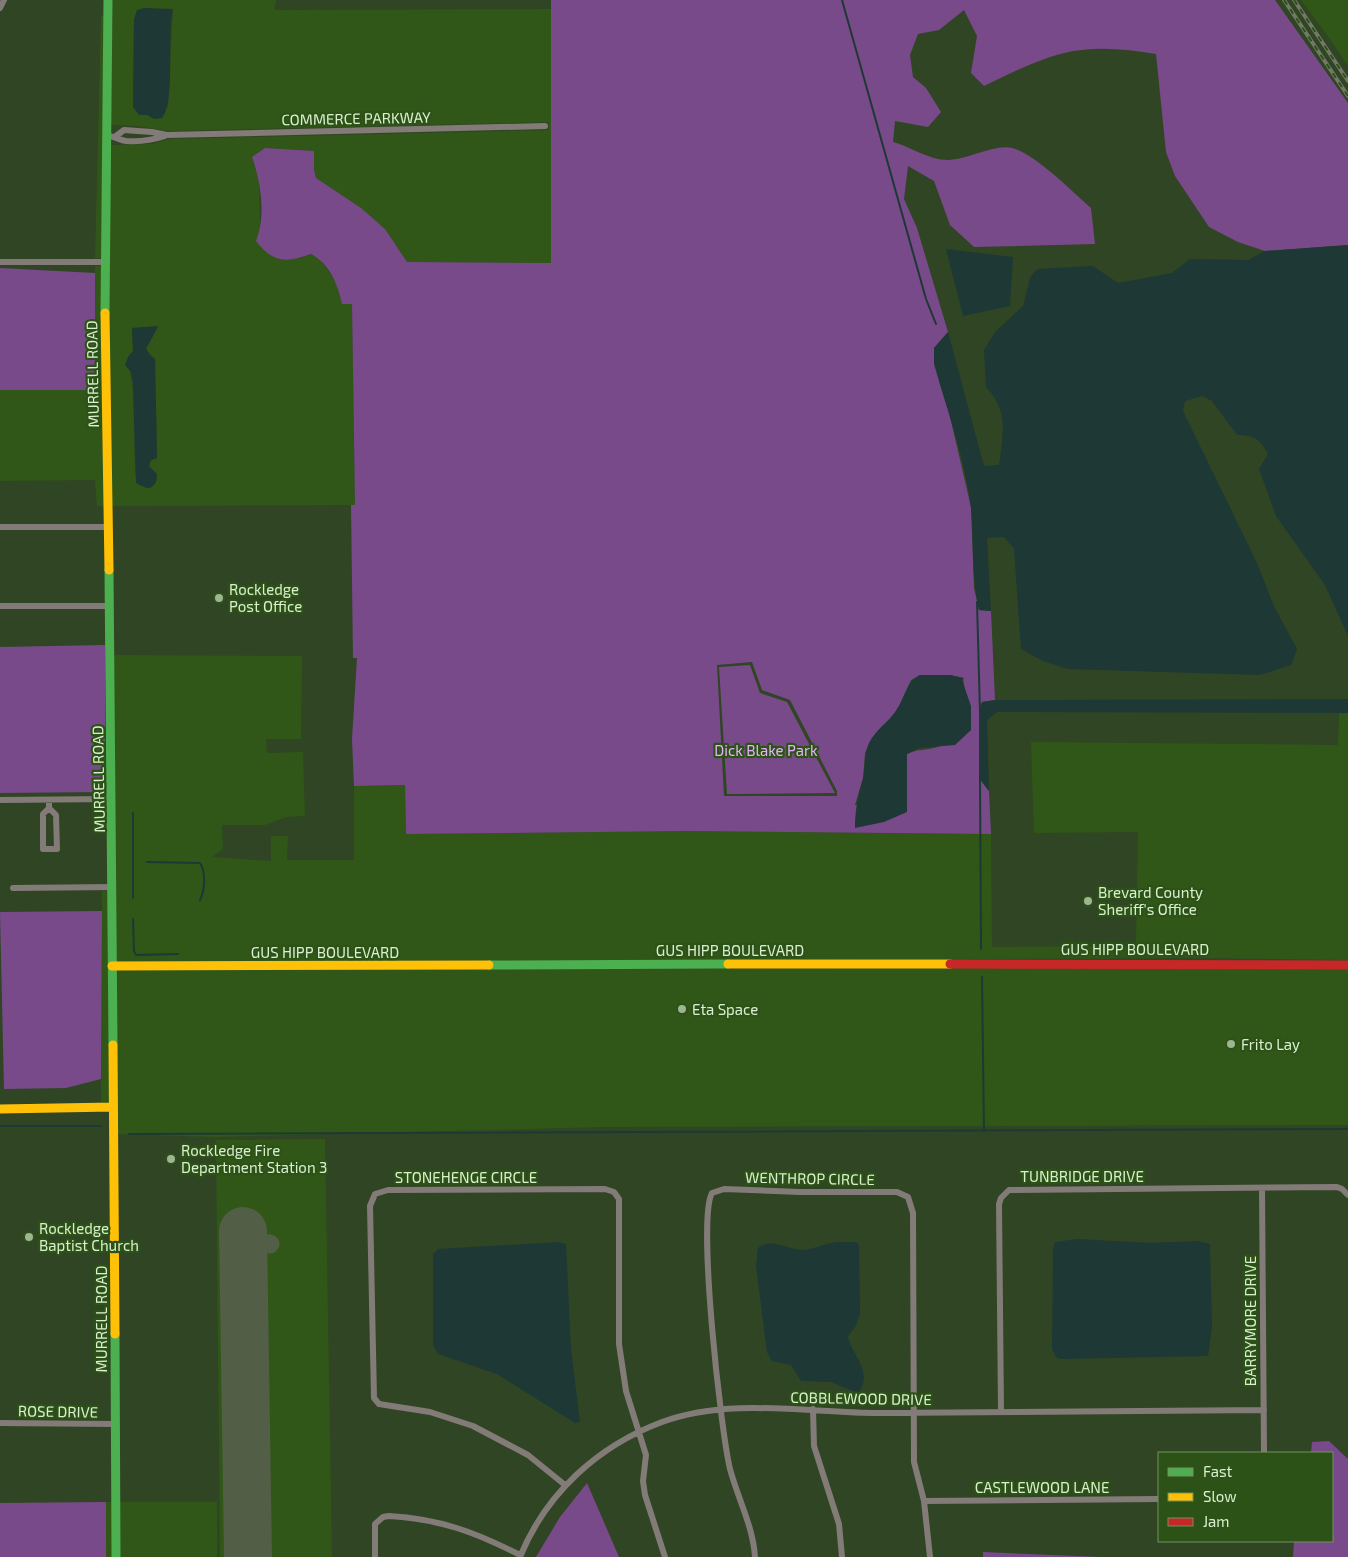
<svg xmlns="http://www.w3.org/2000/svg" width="1348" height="1557" font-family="'Exo 2',sans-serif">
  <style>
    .built { fill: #305718; fill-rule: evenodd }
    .green { fill: #794a8a; fill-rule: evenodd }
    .water { fill: #1e3835 }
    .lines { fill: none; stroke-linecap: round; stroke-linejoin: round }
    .stream { stroke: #1e3835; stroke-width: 2 }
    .taxiway { stroke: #525e46; stroke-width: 19 }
    .runway { stroke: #525e46; stroke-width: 48 }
    .street { stroke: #837b77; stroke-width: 6 }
    .fast { stroke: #4caf50; stroke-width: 9 }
    .slow { stroke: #ffc107; stroke-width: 9 }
    .jam { stroke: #c62828; stroke-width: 9 }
    .rail-casing { stroke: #737869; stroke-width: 4 }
    .rail { stroke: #2d5217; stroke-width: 2; stroke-dasharray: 5.5; stroke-linecap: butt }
    .poi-dot { fill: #9eb493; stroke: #2d5217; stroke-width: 2 }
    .labels { text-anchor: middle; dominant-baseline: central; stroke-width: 4.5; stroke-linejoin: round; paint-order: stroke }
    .street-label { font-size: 15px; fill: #d9efcf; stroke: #2d5217 }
    .poi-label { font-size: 15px; fill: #d9efcf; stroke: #2d5217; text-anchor: start }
    .park-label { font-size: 15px; fill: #e7b2fd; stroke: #2d5217 }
  </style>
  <rect width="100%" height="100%" fill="#304524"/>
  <path class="built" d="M 112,0 L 276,0 L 274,10 L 551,9 L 551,263 L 407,262 L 385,229 L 361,208 L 316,178 L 314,170 L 313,151 L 265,148 L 252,157 L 259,178 L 260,231 L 298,259 L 311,254 L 320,259 L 338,285 L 342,304 L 352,304 L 355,505 L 111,506 L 108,236 L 111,145 L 152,144 L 170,139 L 548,130 L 549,122 L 170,131 L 136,126 L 111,125 ZM 173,9 L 168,107 L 154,119 L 133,107 L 134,20 L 137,10 ZM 158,327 L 146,349 L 155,359 L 157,458 L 151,460 L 149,466 L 152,471 L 152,488 L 147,488 L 138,485 L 135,470 L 133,391 L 128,357 L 133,351 L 132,328 Z
    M 1301,0 L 1348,0 L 1348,66 L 1332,42 Z
    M 105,15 L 101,258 L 95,258 L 101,16 Z
    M 95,266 L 101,266 L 104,506 L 97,506 L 95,480 L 0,481 L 0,390 L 94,390 Z
    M 113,655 L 302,656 L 301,739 L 266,739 L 267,753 L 303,752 L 305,816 L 286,817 L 265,825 L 222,825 L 223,849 L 212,857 L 271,861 L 271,836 L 288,836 L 287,860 L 354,860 L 354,786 L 405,785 L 406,834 L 686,831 L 991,834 L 992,947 L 1136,946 L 1138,832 L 1034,833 L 1031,742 L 1338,745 L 1339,713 L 1348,713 L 1348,960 L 1199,958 L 116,962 Z
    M 102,891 L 110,891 L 109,1103 L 101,1103 Z
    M 1199,967 L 1348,969 L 1348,1125 L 602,1127 L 215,1137 L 117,1134 L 116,970 Z
    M 325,1139 L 332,1557 L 220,1557 L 216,1140 Z
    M 106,1502 L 112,1502 L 113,1557 L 106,1557 Z
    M 120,1502 L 217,1502 L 217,1557 L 120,1557 Z"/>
  <path class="green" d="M 551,0 L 1275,0 L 1348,103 L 1348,245 L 1265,251 L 1238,242 L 1209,227 L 1175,176 L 1166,152 L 1156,54 C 1132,50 1106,47 1082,50 C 1052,52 1011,73 984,86 L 971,73 L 977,36 L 964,10 L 939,30 L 918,34 L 910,55 L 913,77 L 926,88 L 941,112 L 928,127 L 895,121 L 893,142 C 912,147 928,160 948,160 C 967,160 994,144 1012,148 C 1034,153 1073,192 1091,208 L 1095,244 L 974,247 L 950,225 L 934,181 L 908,166 L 904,199 L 917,228 L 948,332 L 934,348 L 971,507 L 974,588 L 979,610 L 991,611 L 995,700 L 982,702 L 979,778 L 989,791 L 991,834 L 686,831 L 406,834 L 405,785 L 354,786 L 352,739 L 357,658 L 353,658 L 351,505 L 355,505 L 352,304 L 342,304 C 338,285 330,264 311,254 C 286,263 273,263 256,241 C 266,216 261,182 252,157 L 265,148 L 314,151 L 314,170 L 316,178 L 361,208 L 385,229 L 407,262 L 551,263 ZM 752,662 L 762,690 L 790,700 L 837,791 L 837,796 L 724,796 L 717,665 ZM 920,675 L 950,675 L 963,678 L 971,730 C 960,739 948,744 934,748 C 923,751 920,748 907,754 L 907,812 L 855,805 L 863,778 L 865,753 L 872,738 L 889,722 L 899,706 L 911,680 Z
    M 0,268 L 95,273 L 95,390 L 0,390 Z
    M 105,645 L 105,792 L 0,793 L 0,647 Z
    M 750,665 L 760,693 L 787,702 L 835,793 L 727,794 L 719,667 Z
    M 102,911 L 101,1079 L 66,1088 L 4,1089 L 0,912 Z
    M 1329,1441 L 1348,1459 L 1348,1557 L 1293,1557 L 1294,1541 L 1332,1541 L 1332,1453 L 1311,1453 L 1312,1442 Z
    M 587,1483 L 619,1557 L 536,1557 L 560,1517 Z
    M 106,1502 L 106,1557 L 0,1557 L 0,1503 Z
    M 983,1552 L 1101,1557 L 983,1557 Z"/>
  <path class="water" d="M 144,8 L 173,9 C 166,36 176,101 162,118 L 154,119 L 148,115 L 139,115 L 133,107 L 134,20 L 137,10 Z
    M 1348,245 L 1348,636 L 1325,585 L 1276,516 L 1259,469 L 1268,454 C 1260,439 1254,435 1237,435 L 1212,401 L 1202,396 L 1185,401 L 1183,411 L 1257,563 L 1274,606 L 1297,649 L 1291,665 L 1260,675 L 1068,669 L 1043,661 L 1021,649 L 1014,549 L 1004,537 L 987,538 L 991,611 L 979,610 C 971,576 974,542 971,508 C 965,459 947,410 934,364 L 934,348 L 948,332 L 984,466 L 999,465 C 1003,434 1009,411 986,387 L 984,350 L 995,332 L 1023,306 L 1030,278 L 1037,269 L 1093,266 L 1118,283 L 1172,273 L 1190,259 L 1248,260 L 1265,251 Z
    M 946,249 L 1013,257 L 1010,306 L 963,316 Z
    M 158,326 L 146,349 L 150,356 L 155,359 L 157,458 L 151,460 L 149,466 L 157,474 C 157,482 155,487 147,488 L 136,483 L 133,382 L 131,372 L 125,365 L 128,357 L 133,351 L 132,328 Z
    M 920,675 L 950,675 L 964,678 L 962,680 L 971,706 L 971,730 L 955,745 L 919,748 L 907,754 L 907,812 L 884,822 L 855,828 C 855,810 858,796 863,779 C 866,765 863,751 872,738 C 880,726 892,719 899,706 C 906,694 907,682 920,675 Z
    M 1348,699 L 1348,713 L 997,712 L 987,720 L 989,791 L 979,778 L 979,711 L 982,702 L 995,700 Z
    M 1077,1239 L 1150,1243 L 1198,1241 L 1210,1244 L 1212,1328 L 1208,1356 L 1061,1359 L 1056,1357 L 1052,1349 L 1053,1249 L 1055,1242 Z
    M 559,1242 L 566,1244 L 571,1349 L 580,1422 L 575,1423 L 497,1374 L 438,1354 L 433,1345 L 433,1254 L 438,1249 Z
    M 838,1242 L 856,1242 L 859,1245 L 860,1314 L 855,1327 L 848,1336 C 850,1353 875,1372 858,1393 L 831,1382 L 801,1381 L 791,1365 L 772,1361 L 767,1352 L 756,1266 L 758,1248 C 772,1237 788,1250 803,1250 C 815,1249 826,1243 838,1242 Z"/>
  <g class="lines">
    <path class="stream" d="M 842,0 L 926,299 L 936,324
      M 977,602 L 980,712
      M 980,777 L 981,949
      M 133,813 L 133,898
      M 147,862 L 200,863 C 206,872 205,890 200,900
      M 133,919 L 134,951 L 136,955 L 178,954
      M 982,977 L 984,1131
      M 0,1126 L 101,1126
      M 129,1134 L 1348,1129"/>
    <path class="taxiway" d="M 243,1242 L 270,1244"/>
    <path class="runway" d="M 243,1231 L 248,1557"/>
    <path class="street" d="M 0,8 L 4,0
      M 107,136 C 115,136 119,140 126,141 C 140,142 153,140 165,136
      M 116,136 L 124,130 L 152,132 L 167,135 L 545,126
      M 0,262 L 104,262
      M 0,527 L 108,527
      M 0,606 L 108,606
      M 0,800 L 112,799
      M 49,800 L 49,808 L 56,815 L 57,849 L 43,849 L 43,814 L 49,808
      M 13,888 L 113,887
      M 1262,1188 L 1264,1453
      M 813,1409 L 814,1446 L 839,1524 L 842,1557
      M 1001,1411 L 999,1204 L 1001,1198 L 1009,1190 L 1337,1187 L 1342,1189 L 1348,1195
      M 0,1423 L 115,1424
      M 565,1485 L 528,1455 L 473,1426 L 430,1412 L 379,1404 L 374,1398 L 370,1206 L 375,1194 L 388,1190 L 605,1189 L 614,1192 L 619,1199 L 619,1344 L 626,1391 L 646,1455 L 643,1481 L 645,1495 L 665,1557
      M 924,1501 L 1159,1499
      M 375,1557 L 375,1524 L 383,1517 L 389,1516 C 440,1519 475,1532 520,1555
      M 520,1557 C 546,1493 598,1446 662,1422 C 731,1397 808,1413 879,1413 C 1007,1413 1135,1410 1264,1410
      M 755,1557 C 753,1526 738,1499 730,1469 C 721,1432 697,1219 712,1193 L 724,1189 L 800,1192 L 897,1192 L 908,1197 L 913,1213 L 914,1462 L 924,1501 L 930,1557"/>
    <path class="fast" d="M 105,313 L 108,0
      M 109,570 L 113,1045
      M 489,965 L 728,964
      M 115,1334 L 116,1557"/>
    <path class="slow" d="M 105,313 L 109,570
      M 728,964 L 950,964
      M 112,966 L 489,965
      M 113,1045 L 115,1334
      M 0,1109 L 113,1107"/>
    <path class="jam" d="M 950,964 L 1348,965"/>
    <defs>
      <path id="rail" d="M 1284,0 L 1348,96
        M 1294,0 L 1348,81"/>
    </defs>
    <use href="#rail" class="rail-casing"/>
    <use href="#rail" class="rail"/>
  </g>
  <g class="poi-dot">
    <circle cx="219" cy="598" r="5"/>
    <circle cx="1088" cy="901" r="5"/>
    <circle cx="682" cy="1009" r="5"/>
    <circle cx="1231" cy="1044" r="5"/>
    <circle cx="171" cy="1159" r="5"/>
    <circle cx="29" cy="1237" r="5"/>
  </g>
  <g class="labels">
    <g class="street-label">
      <text transform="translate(356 118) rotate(-1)">COMMERCE PARKWAY</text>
      <text transform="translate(92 374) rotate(-91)">MURRELL ROAD</text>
      <text transform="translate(98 779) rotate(-91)">MURRELL ROAD</text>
      <text x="1135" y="949">GUS HIPP BOULEVARD</text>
      <text x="730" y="950">GUS HIPP BOULEVARD</text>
      <text x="325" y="952">GUS HIPP BOULEVARD</text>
      <text x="1082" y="1176">TUNBRIDGE DRIVE</text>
      <text x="466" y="1177">STONEHENGE CIRCLE</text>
      <text transform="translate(810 1178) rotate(1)">WENTHROP CIRCLE</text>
      <text transform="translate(101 1319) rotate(-90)">MURRELL ROAD</text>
      <text transform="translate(1250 1321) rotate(-90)">BARRYMORE DRIVE</text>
      <text transform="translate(861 1398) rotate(1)">COBBLEWOOD DRIVE</text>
      <text transform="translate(58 1411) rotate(1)">ROSE DRIVE</text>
      <text x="1042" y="1487">CASTLEWOOD LANE</text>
    </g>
    <g class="poi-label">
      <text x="229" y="589">Rockledge<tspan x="229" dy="17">Post Office</tspan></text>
      <text x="1098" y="892">Brevard County<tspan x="1098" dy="17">Sheriff's Office</tspan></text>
      <text x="692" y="1009">Eta Space</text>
      <text x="1241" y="1044">Frito Lay</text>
      <text x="181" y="1150">Rockledge Fire<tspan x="181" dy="17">Department Station 3</tspan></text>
      <text x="39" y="1228">Rockledge<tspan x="39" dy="17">Baptist Church</tspan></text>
    </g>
    <g class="park-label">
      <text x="766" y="750">Dick Blake Park</text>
    </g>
  </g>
  <rect x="1158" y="1452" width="175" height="90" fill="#2d5217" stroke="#729161"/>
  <rect x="1168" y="1468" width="25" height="8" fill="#4caf50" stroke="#729161"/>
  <text x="1203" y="1477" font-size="15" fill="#d9efcf">Fast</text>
  <rect x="1168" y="1493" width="25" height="8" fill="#ffc107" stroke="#729161"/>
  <text x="1203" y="1502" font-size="15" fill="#d9efcf">Slow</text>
  <rect x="1168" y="1518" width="25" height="8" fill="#c62828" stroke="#729161"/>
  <text x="1203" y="1527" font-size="15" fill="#d9efcf">Jam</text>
</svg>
